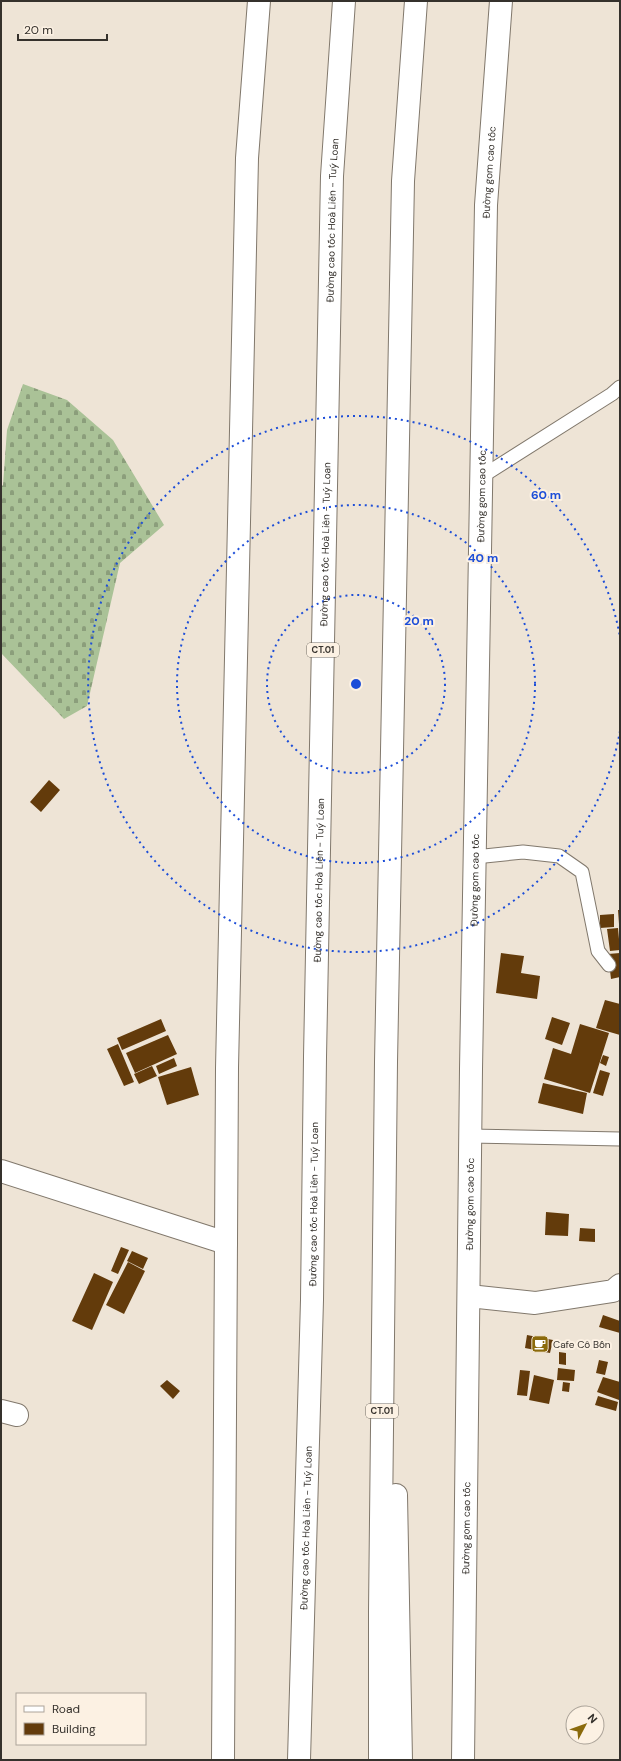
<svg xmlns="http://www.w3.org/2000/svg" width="621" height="1761" font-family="'DM Sans',sans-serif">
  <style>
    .cemetery { fill: url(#cemetery-stones) }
    .building { fill: #633b0b }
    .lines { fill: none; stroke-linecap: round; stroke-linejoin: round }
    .service-casing { stroke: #81786c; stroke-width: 15 }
    .minor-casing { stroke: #81786c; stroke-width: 24 }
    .secondary-casing { stroke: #81786c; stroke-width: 24 }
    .motorway-casing { stroke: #81786c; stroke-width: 24 }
    .service { stroke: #fff; stroke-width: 13 }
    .minor { stroke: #fff; stroke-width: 22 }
    .secondary { stroke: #fff; stroke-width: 22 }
    .motorway { stroke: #fff; stroke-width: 22 }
    .ring { fill: none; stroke: #1d4ed8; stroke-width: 2; stroke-dasharray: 2 4 }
    .labels { text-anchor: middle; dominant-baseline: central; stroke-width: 4; stroke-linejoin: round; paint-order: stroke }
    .shield { fill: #fcf1e3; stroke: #716b63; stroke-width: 1 }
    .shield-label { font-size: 9px; font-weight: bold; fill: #35312c }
    .street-label { font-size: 10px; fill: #35312c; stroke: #fcf1e3 }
    .poi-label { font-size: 10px; fill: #35312c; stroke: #fcf1e3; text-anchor: start }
    .centre { fill: #1d4ed8; stroke: #fcf1e3; stroke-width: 2 }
    .ring-label { font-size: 12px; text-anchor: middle; font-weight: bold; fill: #1d4ed8; stroke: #fcf1e3; stroke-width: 4; stroke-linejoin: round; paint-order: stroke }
  </style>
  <defs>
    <pattern id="cemetery-stones" width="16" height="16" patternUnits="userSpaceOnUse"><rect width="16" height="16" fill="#aac297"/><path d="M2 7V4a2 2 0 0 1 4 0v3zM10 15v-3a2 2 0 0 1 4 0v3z" fill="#8b9e7b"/></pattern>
  </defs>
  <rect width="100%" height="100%" fill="#eee4d6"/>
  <path class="cemetery" d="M 23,384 L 67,400 L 113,440 L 164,525 L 120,563 L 87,706 L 64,719 L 1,653 L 1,487 L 3,485 L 7,430 Z"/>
  <path class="building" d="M 49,780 L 60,790 L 41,812 L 30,802 Z
    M 618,910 L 620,910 L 620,923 L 619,924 Z
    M 614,914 L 614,927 L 600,928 L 600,915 Z
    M 618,928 L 620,950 L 610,951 L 607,929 Z
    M 501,953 L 524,956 L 521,973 L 540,976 L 537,999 L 496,993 Z
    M 620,953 L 620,977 L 611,979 L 608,954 Z
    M 605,1000 L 620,1004 L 620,1035 L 596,1028 Z
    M 552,1017 L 570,1023 L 562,1045 L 545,1039 Z
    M 161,1019 L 166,1031 L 122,1050 L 117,1038 Z
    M 580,1024 L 609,1033 L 590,1093 L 544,1079 L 553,1048 L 571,1054 Z
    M 168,1035 L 177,1054 L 135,1073 L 126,1053 Z
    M 118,1044 L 134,1082 L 124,1086 L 107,1049 Z
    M 603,1055 L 609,1057 L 606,1066 L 600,1063 Z
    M 174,1058 L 177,1066 L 159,1074 L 156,1066 Z
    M 152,1066 L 157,1076 L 139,1084 L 134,1074 Z
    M 191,1067 L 199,1095 L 167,1105 L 158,1077 Z
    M 600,1070 L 610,1073 L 603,1096 L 593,1093 Z
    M 543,1083 L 587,1093 L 583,1114 L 538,1103 Z
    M 546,1212 L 569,1214 L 568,1236 L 545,1235 Z
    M 580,1228 L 595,1229 L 595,1242 L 579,1241 Z
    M 121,1247 L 129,1250 L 118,1274 L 111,1271 Z
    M 132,1251 L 148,1258 L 143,1269 L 127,1261 Z
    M 128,1262 L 145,1271 L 124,1314 L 106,1305 Z
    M 94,1273 L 113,1282 L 92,1330 L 72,1321 Z
    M 603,1315 L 620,1321 L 620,1333 L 599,1327 Z
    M 527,1335 L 553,1340 L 550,1353 L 525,1348 Z
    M 559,1352 L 566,1353 L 566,1365 L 559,1364 Z
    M 599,1360 L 608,1362 L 605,1375 L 596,1373 Z
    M 558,1368 L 575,1370 L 574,1381 L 557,1380 Z
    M 520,1370 L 530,1371 L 527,1396 L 517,1395 Z
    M 534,1375 L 554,1380 L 549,1404 L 529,1400 Z
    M 603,1377 L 620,1382 L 619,1400 L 597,1392 Z
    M 167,1380 L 180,1391 L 173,1399 L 160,1386 Z
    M 563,1382 L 570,1383 L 569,1392 L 562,1391 Z
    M 598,1396 L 618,1402 L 616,1411 L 595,1405 Z"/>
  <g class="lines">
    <defs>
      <path id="service" d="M 481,477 L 612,394 L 620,387
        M 475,857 L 523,852 L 559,856 L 582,872 L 598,951 L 609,965
        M 470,1136 L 620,1139"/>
      <path id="minor" d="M 1,1171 L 226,1243
        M 469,1296 L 535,1303 L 613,1291 L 620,1285
        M 1,1411 L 17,1415"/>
      <g id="secondary">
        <path d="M 223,1760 L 227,1068 L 247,158 L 259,1"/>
        <path id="s1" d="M 463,1760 L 471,1069 L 486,205 L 501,1"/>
      </g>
      <g id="motorway">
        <path d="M 396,1495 L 401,1760"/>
        <path id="s2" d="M 299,1760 L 312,1300 L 315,1057 L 332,176 L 344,1"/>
        <path d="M 380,1760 L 380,1612 L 386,1062 L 403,181 L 416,1"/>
      </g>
    </defs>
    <use href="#service" class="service-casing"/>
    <use href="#minor" class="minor-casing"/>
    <use href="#secondary" class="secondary-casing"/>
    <use href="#motorway" class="motorway-casing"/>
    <use href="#service" class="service"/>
    <use href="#minor" class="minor"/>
    <use href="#secondary" class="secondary"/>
    <use href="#motorway" class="motorway"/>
  </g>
  <g class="ring">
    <circle cx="356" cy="684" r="89"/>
    <circle cx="356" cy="684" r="179"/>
    <path d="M620 731A268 268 0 1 1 620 637"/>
  </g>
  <defs>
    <symbol id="cafe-square" viewBox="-11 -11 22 22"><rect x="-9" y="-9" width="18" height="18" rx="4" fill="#8b6a0b" stroke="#fcf1e3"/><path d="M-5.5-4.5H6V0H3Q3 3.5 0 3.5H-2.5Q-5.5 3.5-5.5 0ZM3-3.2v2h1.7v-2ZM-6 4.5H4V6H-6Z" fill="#fff"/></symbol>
  </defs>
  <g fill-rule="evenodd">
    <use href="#cafe-square" x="530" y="1334" width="20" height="20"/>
  </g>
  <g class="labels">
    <g class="shield">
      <rect x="307" y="643" width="32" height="14" rx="3"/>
      <rect x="366" y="1404" width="32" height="14" rx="3"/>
    </g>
    <g class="shield-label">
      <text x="323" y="650">CT.01</text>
      <text x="382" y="1411">CT.01</text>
    </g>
    <g class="street-label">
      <text stroke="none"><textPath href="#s1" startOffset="1588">Đường gom cao tốc</textPath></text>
      <text stroke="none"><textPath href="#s2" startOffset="1540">Đường cao tốc Hoà Liên - Tuý Loan</textPath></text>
      <text stroke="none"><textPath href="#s1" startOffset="1264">Đường gom cao tốc</textPath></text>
      <text stroke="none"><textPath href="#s2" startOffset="1216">Đường cao tốc Hoà Liên - Tuý Loan</textPath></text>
      <text stroke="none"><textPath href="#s2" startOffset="880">Đường cao tốc Hoà Liên - Tuý Loan</textPath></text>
      <text stroke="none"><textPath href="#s1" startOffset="880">Đường gom cao tốc</textPath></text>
      <text stroke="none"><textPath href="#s2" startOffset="556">Đường cao tốc Hoà Liên - Tuý Loan</textPath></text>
      <text stroke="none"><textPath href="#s1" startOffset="556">Đường gom cao tốc</textPath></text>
      <text stroke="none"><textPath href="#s2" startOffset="232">Đường cao tốc Hoà Liên - Tuý Loan</textPath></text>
      <text stroke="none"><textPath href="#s1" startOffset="232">Đường gom cao tốc</textPath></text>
    </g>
    <g class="poi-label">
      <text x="553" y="1344">Cafe Cô Bốn</text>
    </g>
  </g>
  <circle cx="356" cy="684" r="6" class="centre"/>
  <g class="ring-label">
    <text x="546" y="499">60 m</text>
    <text x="483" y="562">40 m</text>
    <text x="419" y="625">20 m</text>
  </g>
  <rect width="621" height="1761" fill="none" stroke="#35312c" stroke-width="4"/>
  <rect x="16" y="1693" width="130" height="52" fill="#fcf1e3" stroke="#aca49a"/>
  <rect x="24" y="1706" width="20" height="6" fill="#ffffff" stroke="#aca49a"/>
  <text x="52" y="1713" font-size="12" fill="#35312c">Road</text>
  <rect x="24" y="1723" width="20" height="12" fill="#633b0b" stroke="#aca49a"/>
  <text x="52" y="1733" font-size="12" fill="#35312c">Building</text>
  <g transform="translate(585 1725) rotate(49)"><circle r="19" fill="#fcf1e3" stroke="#aca49a"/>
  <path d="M0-3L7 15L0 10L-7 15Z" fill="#8b6a0b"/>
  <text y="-6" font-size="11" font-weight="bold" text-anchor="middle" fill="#35312c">N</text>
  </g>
  <path d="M18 34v6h89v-6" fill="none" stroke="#35312c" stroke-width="2"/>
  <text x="24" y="34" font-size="12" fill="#35312c" stroke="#fcf1e3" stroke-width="3" paint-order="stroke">20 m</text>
</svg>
